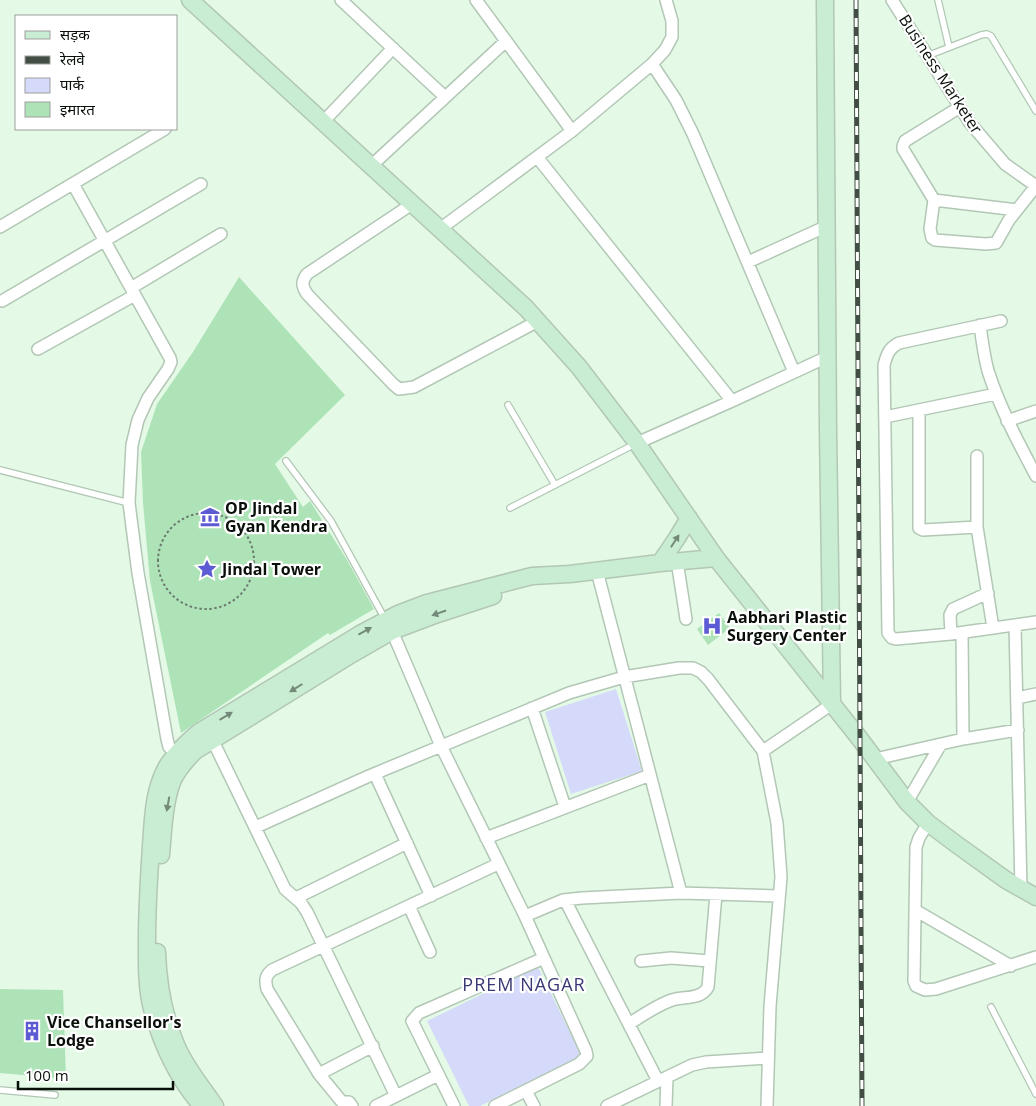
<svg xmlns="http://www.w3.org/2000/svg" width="1036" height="1106" font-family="'Open Sans','Noto Sans Devanagari',sans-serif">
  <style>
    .green { fill: #d5dafa }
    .building { fill: #aee3b7 }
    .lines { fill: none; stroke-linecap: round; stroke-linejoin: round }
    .lane-casing { stroke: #b2c7b5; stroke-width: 8 }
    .street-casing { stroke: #b2c7b5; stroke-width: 14 }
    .secondary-casing { stroke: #b2c7b5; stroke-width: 19 }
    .path { stroke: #6d7b6f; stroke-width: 2; stroke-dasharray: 2.5 2.5; stroke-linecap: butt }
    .lane { stroke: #fff; stroke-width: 5.5 }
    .street { stroke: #fff; stroke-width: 11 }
    .secondary { stroke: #c9edd3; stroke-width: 16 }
    .rail-casing { stroke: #424d43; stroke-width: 5 }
    .rail { stroke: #fff; stroke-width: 3; stroke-dasharray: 9; stroke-linecap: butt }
    .oneway { fill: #738a79 }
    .labels { text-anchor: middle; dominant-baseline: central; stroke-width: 4.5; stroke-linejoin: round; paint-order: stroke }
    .street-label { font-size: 16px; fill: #09100a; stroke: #fff }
    .poi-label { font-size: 16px; font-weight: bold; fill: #09100a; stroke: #fff; text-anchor: start }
    .neighbourhood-label { font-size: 18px; letter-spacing: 1px; fill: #373874; stroke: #fff }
  </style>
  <rect width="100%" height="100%" fill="#e4fae7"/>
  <path class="green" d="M 616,689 L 642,771 L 571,794 L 545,712 Z
    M 538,967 L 582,1057 L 480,1106 L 469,1106 L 427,1021 Z"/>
  <path class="building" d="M 239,277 L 345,395 L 275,464 L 303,507 L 310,501 L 347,560 L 374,609 L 330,635 L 328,633 L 181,733 L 150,581 L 143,503 L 141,452 L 157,404 L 193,352 Z
    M 719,613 L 730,628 L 708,645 L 697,629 Z
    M 0,989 L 63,990 L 66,1079 L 0,1073 Z"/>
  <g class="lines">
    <defs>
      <path id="lane" d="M 938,0 L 949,47
        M 927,56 L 981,35 L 987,34 L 991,36 L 1036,111
        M 508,405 L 555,485
        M 286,461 L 331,521 L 385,619
        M 0,470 L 129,503
        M 510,508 L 635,444
        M 991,1007 L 1036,1094
        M 0,1090 L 55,1095"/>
      <path id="street" d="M 341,0 L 445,97
        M 476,0 L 572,131
        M 892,0 L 970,123 L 1005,164 L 1036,186
        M 652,64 L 676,100 L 693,134 L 794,372
        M 960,107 L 905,141 L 903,146 L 903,149 L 934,200 L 930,229 L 932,238 L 935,240 L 986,244 L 996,243 L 1009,220 L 1036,186
        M 323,122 L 393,48
        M 537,157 L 732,401
        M 371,166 L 506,41
        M 73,184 L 170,358 L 171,362 L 168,369 L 148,398 L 138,420 L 132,445 L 129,503 L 138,573 L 167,739 L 169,747 L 182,755
        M 934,200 L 1017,210
        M 412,204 L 307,274 C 301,282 302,286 307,294 L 393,384 L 399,389 L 414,387 L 538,321
        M 0,227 L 165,129
        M 440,229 L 572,131 L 652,64 L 665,50 L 672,37 L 672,21 L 666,0
        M 748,262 L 827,226
        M 131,288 L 221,234
        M 2,301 L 201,184
        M 1001,321 L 899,343 C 889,348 887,354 884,365 L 888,633 L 892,638 L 896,639 L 951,634 L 1036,622
        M 980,325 C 982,341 984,356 988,371 C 1000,408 1018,442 1036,476
        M 38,349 L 135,295
        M 919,410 L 919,528 L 923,530 L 977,527
        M 885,417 L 996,394
        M 1007,421 L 1036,411
        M 637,443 L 732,401 L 827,357
        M 977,456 L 977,527 L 993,628
        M 677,561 L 686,619
        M 597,571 L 681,893
        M 1015,625 L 1021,889
        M 392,631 L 441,746 L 525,916 L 586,1051 L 587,1056 L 579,1064 L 495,1106
        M 962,633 L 963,739
        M 951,634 L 950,615 L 953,609 L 988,593
        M 1017,698 L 1036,694
        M 532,708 L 565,807
        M 210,735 L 285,889 L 301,903 L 307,912 L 396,1096
        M 763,751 L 832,704
        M 875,759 L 963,739 L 1018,730
        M 375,774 L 431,896
        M 907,802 L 941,744
        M 928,823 L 919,838 L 916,847 L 914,981 L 916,986 L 925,990 L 936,989 L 1036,957
        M 256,827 L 369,776 L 569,693 L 624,677 L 679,668 L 693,668 L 701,672 L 708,679 L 763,751 L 777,823 L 781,877 L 770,1006 L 767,1106
        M 486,838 L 650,775
        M 296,898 L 407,843
        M 565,900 L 658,1081
        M 409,906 L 430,952
        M 915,910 L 1011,966
        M 525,916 L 563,900 L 582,898 L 681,893 L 779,896
        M 641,961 L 671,958 L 710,961
        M 629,1024 C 643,1015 657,1005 672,1000 C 685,996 701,1000 708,987 L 716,894
        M 319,1074 L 373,1046
        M 526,1091 L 534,1106
        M 352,1106 L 349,1102 L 342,1102 L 319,1074 L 267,989 C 265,980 265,976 272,970 L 498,864
        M 376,1106 L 438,1075
        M 454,1106 L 412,1021 L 419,1013 L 544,958
        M 607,1106 L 692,1065 L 706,1062 L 768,1058
        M 666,1106 L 667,1077"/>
      <path id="secondary" d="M 190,0 L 526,308 L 579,367 L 637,443 L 716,558 L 860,739 L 907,802 L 928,823 L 956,844 L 1006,880 L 1036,897
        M 825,0 L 828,430 L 832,704
        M 660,563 L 677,538 L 689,518
        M 161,855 C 163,832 164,804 172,782 C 177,770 186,760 195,751 L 352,654 L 392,631 L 432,616 L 493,596
        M 157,952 C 158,984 164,1017 177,1047 C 186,1068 202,1087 215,1106
        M 202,1106 C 177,1078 162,1045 152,1009 C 146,986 147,961 147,937 C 147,907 149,877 151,846 C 153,820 153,792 166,768 C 174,754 186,743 199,732 L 360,634 L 398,614 L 427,603 L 532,576 L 570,574 L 660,563 L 716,558"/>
    </defs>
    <use href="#lane" class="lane-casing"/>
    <use href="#street" class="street-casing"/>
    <use href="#secondary" class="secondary-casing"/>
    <path class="path" d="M158 561a48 48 0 1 1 96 0a48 48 0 1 1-96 0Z"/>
    <use href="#lane" class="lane"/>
    <use href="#street" class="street"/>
    <use href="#secondary" class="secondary"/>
    <defs>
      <path id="rail" d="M 856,0 L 862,1106"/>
    </defs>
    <use href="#rail" class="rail-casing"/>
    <use href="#rail" class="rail"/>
  </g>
  <defs><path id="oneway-solid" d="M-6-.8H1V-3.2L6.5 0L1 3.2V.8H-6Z" transform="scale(1.25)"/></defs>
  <g class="oneway">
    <use href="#oneway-solid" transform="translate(675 541) rotate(-57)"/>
    <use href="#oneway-solid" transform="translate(439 613) rotate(161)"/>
    <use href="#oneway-solid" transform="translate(365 631) rotate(-29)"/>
    <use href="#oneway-solid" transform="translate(296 688) rotate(148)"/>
    <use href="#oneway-solid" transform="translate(226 716) rotate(-31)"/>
    <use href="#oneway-solid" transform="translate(168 804) rotate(100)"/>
  </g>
  <defs>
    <symbol id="museum-bare" viewBox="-9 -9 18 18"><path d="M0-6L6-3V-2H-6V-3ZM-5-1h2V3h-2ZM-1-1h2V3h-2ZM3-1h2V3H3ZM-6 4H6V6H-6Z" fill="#5d5bd3" stroke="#fff" stroke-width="2.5" paint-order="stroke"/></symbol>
    <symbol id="sight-bare" viewBox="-9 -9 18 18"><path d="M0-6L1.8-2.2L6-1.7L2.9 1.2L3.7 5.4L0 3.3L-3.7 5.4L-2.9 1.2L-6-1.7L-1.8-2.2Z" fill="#5d5bd3" stroke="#fff" stroke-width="2.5" paint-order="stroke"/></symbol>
    <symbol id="hospital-bare" viewBox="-9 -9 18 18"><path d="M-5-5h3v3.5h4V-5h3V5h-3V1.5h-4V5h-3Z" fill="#5d5bd3" stroke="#fff" stroke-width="2.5" paint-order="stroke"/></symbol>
    <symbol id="building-bare" viewBox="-9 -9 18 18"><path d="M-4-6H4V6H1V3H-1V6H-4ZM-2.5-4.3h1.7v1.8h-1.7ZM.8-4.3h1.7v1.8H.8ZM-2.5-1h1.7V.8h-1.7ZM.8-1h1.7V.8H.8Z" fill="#5d5bd3" stroke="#fff" stroke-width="2.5" paint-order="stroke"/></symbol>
  </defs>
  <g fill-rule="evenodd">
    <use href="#museum-bare" x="196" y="503" width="28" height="28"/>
    <use href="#sight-bare" x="193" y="555" width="28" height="28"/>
    <use href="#hospital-bare" x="698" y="612" width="28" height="28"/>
    <use href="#building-bare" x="18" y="1017" width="28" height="28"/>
  </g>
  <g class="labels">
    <g class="street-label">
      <text transform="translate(941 74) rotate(57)">Business Marketer</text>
    </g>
    <g class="poi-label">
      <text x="225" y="508">OP Jindal<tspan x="225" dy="18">Gyan Kendra</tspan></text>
      <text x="222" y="569">Jindal Tower</text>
      <text x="727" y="617">Aabhari Plastic<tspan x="727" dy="18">Surgery Center</tspan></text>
      <text x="47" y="1022">Vice Chansellor's<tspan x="47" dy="18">Lodge</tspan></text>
    </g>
    <g class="neighbourhood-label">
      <text x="524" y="984">PREM NAGAR</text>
    </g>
  </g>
  <rect x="15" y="15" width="162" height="115" fill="#ffffff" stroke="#9d9f9d"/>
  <rect x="25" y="31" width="25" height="8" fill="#c9edd3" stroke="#9d9f9d"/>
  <text x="60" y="40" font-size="15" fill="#09100a">सड़क</text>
  <rect x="25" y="56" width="25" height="8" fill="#424d43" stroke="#9d9f9d"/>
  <text x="60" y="65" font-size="15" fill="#09100a">रेलवे</text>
  <rect x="25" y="78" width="25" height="15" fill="#d5dafa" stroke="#9d9f9d"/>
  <text x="60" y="90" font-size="15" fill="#09100a">पार्क</text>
  <rect x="25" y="102" width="25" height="15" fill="#aee3b7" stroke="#9d9f9d"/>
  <text x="60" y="115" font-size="15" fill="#09100a">इमारत</text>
  <path d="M18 1081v8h155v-8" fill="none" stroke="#09100a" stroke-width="2.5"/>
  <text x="25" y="1081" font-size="15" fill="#09100a" stroke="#ffffff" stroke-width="4" paint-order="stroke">100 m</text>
</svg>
